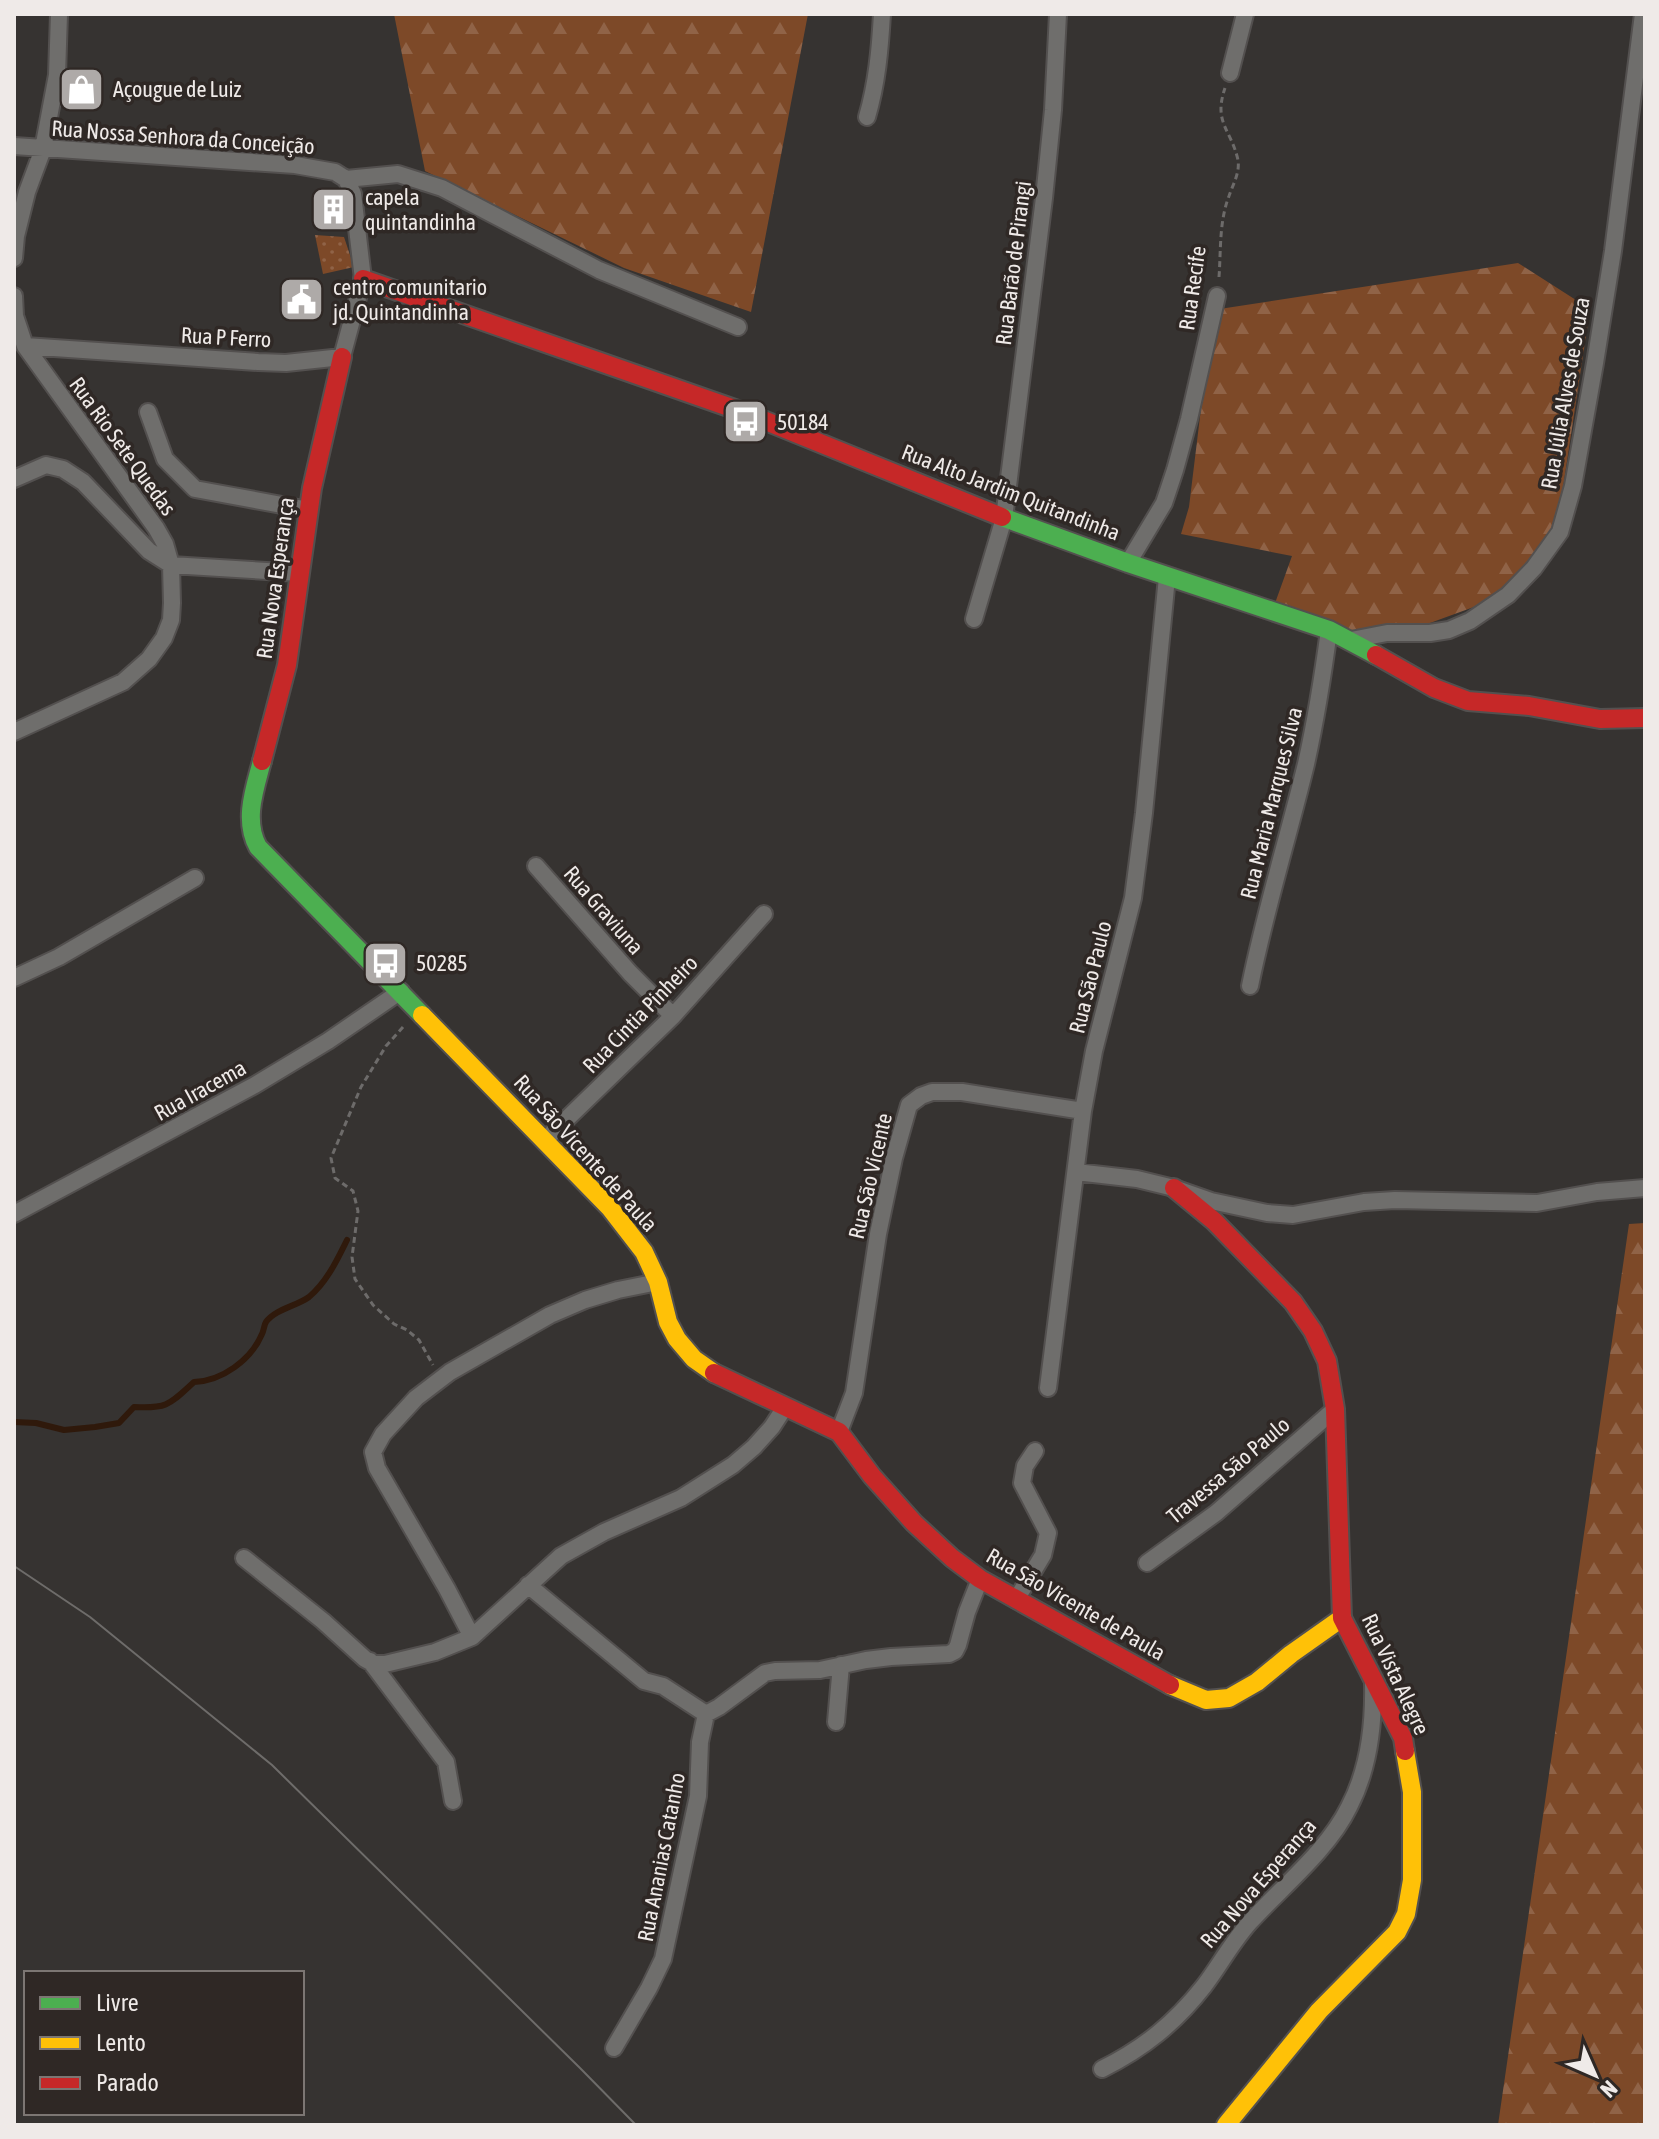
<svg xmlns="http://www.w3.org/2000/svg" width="1659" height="2139" font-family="'Asap Condensed',sans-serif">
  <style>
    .forest { fill: url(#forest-firs) }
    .park { fill: url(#park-dots) }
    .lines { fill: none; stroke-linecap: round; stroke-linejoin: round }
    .stream { stroke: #2f190b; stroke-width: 6 }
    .street-casing { stroke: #53504f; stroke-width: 20 }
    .fast-casing { stroke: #53504f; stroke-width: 22 }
    .slow-casing { stroke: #53504f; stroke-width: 22 }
    .jam-casing { stroke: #53504f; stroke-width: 22 }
    .path { stroke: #6d6b6a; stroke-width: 3; stroke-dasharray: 6 4; stroke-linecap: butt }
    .street { stroke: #6f6e6c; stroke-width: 16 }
    .fast { stroke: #4caf50; stroke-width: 18 }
    .slow { stroke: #ffc107; stroke-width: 18 }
    .jam { stroke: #c62828; stroke-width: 18 }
    .tram { stroke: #6e6c6a; stroke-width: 2 }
    .labels { text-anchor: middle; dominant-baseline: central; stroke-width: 7; stroke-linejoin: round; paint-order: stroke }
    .poi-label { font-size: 22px; fill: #efeae8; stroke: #2f2825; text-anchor: start }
    .street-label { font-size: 22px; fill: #efeae8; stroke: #2f2825 }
  </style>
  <defs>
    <pattern id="forest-firs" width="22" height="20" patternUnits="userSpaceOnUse" patternTransform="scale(2)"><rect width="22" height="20" fill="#7d4928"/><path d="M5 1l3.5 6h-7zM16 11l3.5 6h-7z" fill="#906347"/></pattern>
    <pattern id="park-dots" width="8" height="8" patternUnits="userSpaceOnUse" patternTransform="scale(2)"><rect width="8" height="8" fill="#7d4928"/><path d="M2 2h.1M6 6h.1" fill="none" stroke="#906347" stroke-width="1.8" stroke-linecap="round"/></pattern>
  </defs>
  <rect width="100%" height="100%" fill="#363331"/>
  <path class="forest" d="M 394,14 L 808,14 L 751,312 L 624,268 L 425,171 Z
    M 1518,263 L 1590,309 L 1556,534 L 1504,596 L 1419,627 L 1359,633 L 1274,606 L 1292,556 L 1181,534 L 1189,507 L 1213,310 Z
    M 1645,1223 L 1645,2125 L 1498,2125 L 1629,1224 Z"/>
  <path class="park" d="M 315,235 L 344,237 L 354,267 L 323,274 Z"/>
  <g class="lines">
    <path class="stream" d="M 14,1422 L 36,1423 L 64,1430 L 95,1427 L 119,1423 L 134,1407 C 168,1409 170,1404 194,1382 C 222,1381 251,1360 262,1334 C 264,1330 264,1325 266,1322 C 275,1309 297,1306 309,1297 C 327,1282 337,1260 347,1240"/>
    <defs>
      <path id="street" d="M 1230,73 L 1245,14
        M 867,117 C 877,83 880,49 882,14
        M 14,146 L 295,165 L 335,172 L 346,179 L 353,194 L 363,279 L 342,357 L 286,363 L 258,362 L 25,346
        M 346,179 L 398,174 L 442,188 L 599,270 L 738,327
        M 14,258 L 16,236 L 27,192 L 43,149 L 57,75 L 59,14
        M 14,296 L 15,316 L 25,346 L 156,528 L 165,544 L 171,565 L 172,603 L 171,620 L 164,638 L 149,659 L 123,682 L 14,732
        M 148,412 L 165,459 L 195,489 L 309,510
        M 14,479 L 46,465 L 63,469 L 83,482 L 149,551 L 171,565 L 300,573
        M 1128,563 L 1164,503 L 1175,470 L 1189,419 L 1217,296
        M 974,619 L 1004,518 L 1044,198 L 1053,110 L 1058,14
        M 1351,640 L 1387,633 L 1430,633 L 1449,630 L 1470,621 L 1508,595 L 1534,568 L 1560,532 L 1573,486 L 1595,363 L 1613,251 L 1643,14
        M 536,866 L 630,973 L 673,1016
        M 14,978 L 59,957 L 195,878
        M 1250,986 C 1265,911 1288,838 1306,764 C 1316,719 1323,675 1329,630
        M 544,1141 L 673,1016 L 764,914
        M 1076,1172 L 1137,1179 L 1174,1188 L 1211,1201 L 1267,1213 L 1293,1215 L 1364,1202 L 1395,1200 L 1537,1203 L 1597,1192 L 1645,1188
        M 14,1214 L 255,1085 L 328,1041 L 401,991
        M 1048,1388 L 1083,1111 L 1094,1051 L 1133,898 L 1144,813 L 1167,577
        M 839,1432 L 854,1393 L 878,1234 L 894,1158 L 909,1105 L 921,1096 L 932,1092 L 962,1092 L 1083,1111
        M 244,1558 L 323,1621 L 365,1659 L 374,1664 L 385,1664 L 435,1652 L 472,1637 L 561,1556 L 604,1532 L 681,1498 L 733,1465 L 754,1447 L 772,1427 L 785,1407
        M 1147,1563 L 1216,1513 L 1335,1409
        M 528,1585 L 644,1681 L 663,1686 L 706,1714
        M 1016,1600 L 1043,1555 L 1048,1533 L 1022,1483 L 1025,1466 L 1035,1451
        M 472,1637 L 447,1589 L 377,1468 L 373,1452 L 383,1434 L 416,1398 L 450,1372 L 550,1315 L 585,1300 L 618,1290 L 658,1282
        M 370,1661 L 446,1762 L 453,1801
        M 836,1722 L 841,1665
        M 614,2048 L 649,1988 L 663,1959 L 698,1796 L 700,1742 L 706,1714 L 719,1707 L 765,1673 L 775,1671 L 820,1670 L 866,1660 L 891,1657 L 949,1654 L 955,1651 L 958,1645 L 967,1612 L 980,1579
        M 1102,2069 C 1144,2048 1175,2023 1204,1986 C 1220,1965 1232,1942 1250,1922 C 1283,1886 1328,1850 1349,1807 C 1369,1769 1374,1725 1373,1683"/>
      <path id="fast" d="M 1002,517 L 1128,563 L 1329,630 L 1376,655
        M 262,761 C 255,788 243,820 258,847 L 422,1015"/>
      <path id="slow" d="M 422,1015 L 610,1208 L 644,1252 L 658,1282 L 668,1322 L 677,1339 L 694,1359 L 714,1373
        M 1170,1685 L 1206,1700 L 1229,1698 L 1257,1682 L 1291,1654 L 1342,1618
        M 1226,2125 L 1319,2011 L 1397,1932 L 1406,1914 L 1412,1880 L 1412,1792 L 1405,1751"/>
      <path id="jam" d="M 363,279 L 746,413 L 1002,517
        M 1376,655 L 1434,688 L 1468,701 L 1529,706 L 1600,719 L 1645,718
        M 262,761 L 287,665 L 312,488 L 342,357
        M 1174,1188 L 1214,1221 L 1293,1302 L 1313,1331 L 1327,1361 L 1335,1409 L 1342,1618 L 1403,1738 L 1405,1751
        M 714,1373 L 839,1432 L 872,1476 L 914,1523 L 952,1558 L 980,1579 L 1170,1685"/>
    </defs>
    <use href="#street" class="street-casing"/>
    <use href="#fast" class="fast-casing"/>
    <use href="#slow" class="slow-casing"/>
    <use href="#jam" class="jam-casing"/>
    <path class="path" d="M 1219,277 C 1221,250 1219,222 1229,196 C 1233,184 1240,173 1238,160 C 1231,129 1213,123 1225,88
      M 403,1027 L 386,1046 L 361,1087 L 331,1158 L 335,1178 L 353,1191 L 358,1211 L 352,1257 L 355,1279 L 373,1305 L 394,1324 L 407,1330 L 419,1340 L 433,1365"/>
    <use href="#street" class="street"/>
    <use href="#fast" class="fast"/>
    <use href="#slow" class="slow"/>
    <use href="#jam" class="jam"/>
    <path class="tram" d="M 14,1566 L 90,1617 L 272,1765 L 580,2068 L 636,2125"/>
  </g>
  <defs>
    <symbol id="shop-square" viewBox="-11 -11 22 22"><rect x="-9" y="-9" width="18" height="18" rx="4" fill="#aeaaa8" stroke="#2f2825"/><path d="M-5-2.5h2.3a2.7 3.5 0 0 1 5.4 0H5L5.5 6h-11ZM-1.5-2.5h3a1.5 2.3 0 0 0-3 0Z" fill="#fff"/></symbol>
    <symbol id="building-square" viewBox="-11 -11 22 22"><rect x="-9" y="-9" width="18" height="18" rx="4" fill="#aeaaa8" stroke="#2f2825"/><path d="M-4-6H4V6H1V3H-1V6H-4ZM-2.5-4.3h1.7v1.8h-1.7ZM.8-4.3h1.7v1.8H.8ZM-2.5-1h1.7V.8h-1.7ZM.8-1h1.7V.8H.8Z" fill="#fff"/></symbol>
    <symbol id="civic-square" viewBox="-11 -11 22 22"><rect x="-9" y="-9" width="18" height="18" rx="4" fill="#aeaaa8" stroke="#2f2825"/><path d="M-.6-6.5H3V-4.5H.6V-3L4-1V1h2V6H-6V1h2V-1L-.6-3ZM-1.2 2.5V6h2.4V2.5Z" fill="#fff"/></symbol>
    <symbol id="bus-square" viewBox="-11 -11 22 22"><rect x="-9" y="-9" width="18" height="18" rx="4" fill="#aeaaa8" stroke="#2f2825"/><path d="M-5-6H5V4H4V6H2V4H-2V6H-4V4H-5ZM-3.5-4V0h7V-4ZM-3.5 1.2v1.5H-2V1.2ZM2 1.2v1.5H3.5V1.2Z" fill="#fff"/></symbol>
  </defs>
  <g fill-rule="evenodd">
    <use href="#shop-square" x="56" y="64" width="51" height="51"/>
    <use href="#building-square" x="308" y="184" width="51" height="51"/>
    <use href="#civic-square" x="276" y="274" width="51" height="51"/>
    <use href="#bus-square" x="720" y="396" width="51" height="51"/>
    <use href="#bus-square" x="360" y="938" width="51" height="51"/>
  </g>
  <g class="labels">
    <g class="poi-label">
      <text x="113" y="89">Açougue de Luiz</text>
      <text x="365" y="197">capela<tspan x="365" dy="25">quintandinha</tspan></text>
      <text x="333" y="287">centro comunitario<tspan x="333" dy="25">jd. Quintandinha</tspan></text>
      <text x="777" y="422">50184</text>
      <text x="416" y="963">50285</text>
    </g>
    <g class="street-label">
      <text transform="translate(183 137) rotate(4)">Rua Nossa Senhora da Conceição</text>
      <text transform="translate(1013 263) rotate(-83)">Rua Barão de Pirangi</text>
      <text transform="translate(1192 288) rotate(-82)">Rua Recife</text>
      <text transform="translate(226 337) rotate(3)">Rua P Ferro</text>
      <text transform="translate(1565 393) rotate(-80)">Rua Júlia Alves de Souza</text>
      <text transform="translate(123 446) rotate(54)">Rua Rio Sete Quedas</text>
      <text transform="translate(1011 492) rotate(21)">Rua Alto Jardim Quitandinha</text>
      <text transform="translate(275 578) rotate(-82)">Rua Nova Esperança</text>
      <text transform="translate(1271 803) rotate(-76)">Rua Maria Marques Silva</text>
      <text transform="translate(604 910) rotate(49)">Rua Graviuna</text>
      <text transform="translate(1090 977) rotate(-76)">Rua São Paulo</text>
      <text transform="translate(640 1014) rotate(-46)">Rua Cintia Pinheiro</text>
      <text transform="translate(200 1090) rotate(-29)">Rua Iracema</text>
      <text transform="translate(586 1153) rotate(48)">Rua São Vicente de Paula</text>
      <text transform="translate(870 1176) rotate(-77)">Rua São Vicente</text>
      <text transform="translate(1228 1470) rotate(-40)">Travessa São Paulo</text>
      <text transform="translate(1076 1604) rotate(30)">Rua São Vicente de Paula</text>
      <text transform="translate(1396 1674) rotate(65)">Rua Vista Alegre</text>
      <text transform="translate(661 1857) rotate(-79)">Rua Ananias Catanho</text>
      <text transform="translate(1258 1883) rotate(-49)">Rua Nova Esperança</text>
    </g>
  </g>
  <rect width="1659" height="2139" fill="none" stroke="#efeae8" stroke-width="32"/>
  <rect x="24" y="1971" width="280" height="144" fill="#2f2825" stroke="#7c7673" stroke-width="2"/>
  <rect x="40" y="1997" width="40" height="12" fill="#4caf50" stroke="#7c7673" stroke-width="2"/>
  <text x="96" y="2011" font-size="24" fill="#efeae8">Livre</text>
  <rect x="40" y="2037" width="40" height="12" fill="#ffc107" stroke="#7c7673" stroke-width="2"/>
  <text x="96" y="2051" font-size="24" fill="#efeae8">Lento</text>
  <rect x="40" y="2077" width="40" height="12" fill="#c62828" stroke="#7c7673" stroke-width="2"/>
  <text x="96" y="2091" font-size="24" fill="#efeae8">Parado</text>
  <g transform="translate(1595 2075) rotate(135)" stroke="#2f2825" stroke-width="6" paint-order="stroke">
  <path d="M0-6L14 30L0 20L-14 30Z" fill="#efeae8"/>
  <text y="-12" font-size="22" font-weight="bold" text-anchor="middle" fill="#efeae8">N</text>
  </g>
</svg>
